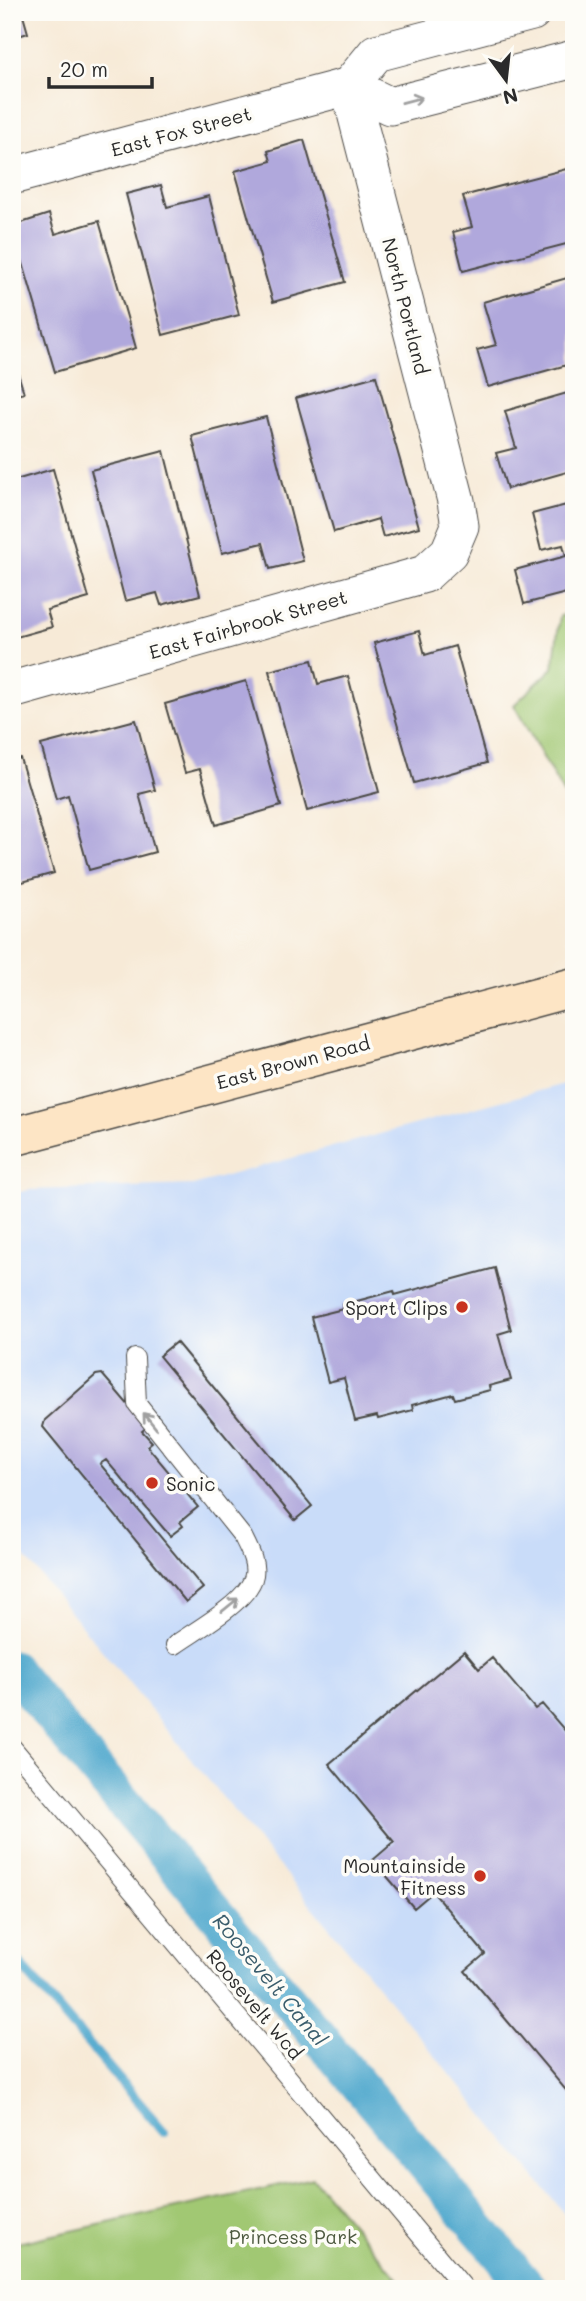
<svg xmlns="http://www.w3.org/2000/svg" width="586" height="2301" font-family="Mali,sans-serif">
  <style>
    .built { fill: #c9dcf9 }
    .green { fill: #a1c873; stroke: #667a4f; stroke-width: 2 }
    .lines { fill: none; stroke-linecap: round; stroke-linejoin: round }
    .stream { stroke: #50a8cd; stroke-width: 10 }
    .canal { stroke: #50a8cd; stroke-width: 37 }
    .building { fill: #b0a8dc }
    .service-casing { stroke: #4a4845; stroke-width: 20 }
    .minor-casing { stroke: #4a4845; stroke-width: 39 }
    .secondary-casing { stroke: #4a4845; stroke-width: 41 }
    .service { stroke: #fff; stroke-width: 18 }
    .minor { stroke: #fff; stroke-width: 37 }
    .secondary { stroke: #fde5c5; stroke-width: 38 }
    .oneway { stroke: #a0a0a0 }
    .poi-dot { fill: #c8321e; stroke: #fdfcf7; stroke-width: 2.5 }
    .labels { text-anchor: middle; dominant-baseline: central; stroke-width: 7; stroke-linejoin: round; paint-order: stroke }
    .street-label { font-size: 19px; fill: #2b2b2b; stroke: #fdfcf7 }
    .poi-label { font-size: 19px; fill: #2b2b2b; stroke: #fdfcf7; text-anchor: end }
    .park-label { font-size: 19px; fill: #4e5a41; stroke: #fdfcf7 }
    .water-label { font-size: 21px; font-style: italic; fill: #3a5d6c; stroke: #fdfcf7 }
  </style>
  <rect width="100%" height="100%" fill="#fdfcf7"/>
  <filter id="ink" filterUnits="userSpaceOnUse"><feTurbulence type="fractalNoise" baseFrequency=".0143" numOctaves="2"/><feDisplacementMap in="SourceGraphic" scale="14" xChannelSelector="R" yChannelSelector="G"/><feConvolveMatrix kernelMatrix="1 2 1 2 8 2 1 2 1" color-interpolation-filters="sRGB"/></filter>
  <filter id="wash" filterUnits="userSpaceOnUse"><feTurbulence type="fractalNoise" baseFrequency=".00686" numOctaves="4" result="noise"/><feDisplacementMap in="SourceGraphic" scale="28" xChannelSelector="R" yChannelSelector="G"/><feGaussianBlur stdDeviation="1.57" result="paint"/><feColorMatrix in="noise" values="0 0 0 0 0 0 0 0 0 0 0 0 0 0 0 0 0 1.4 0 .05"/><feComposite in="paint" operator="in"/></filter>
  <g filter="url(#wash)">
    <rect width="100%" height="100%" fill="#f7ead7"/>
    <path class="built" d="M 574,1081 L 574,2225 L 12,1541 L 12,1194 L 29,1190 L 193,1185 Z"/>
    <path class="green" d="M 574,613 L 574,813 L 514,705 L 553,668 L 560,616 Z
      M 313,2178 L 407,2289 L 12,2289 L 12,2244 Z"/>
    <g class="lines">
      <path class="stream" d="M 12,1955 L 164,2132"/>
      <path class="canal" d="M 12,1669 L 529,2289"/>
    </g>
    <g id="blocks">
      <path class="building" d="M 12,12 L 22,12 L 28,33 L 12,38 Z
        M 304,140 L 345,282 L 273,302 L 235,171 L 271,161 L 268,151 Z
        M 574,167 L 574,242 L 463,271 L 453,232 L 472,227 L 463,196 Z
        M 161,185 L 167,207 L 209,196 L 239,315 L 163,335 L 126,194 Z
        M 49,214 L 55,234 L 99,221 L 136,348 L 55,372 L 12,226 Z
        M 574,276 L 574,363 L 488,387 L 477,350 L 496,345 L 483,302 Z
        M 12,354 L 24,393 L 12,396 Z
        M 376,376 L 419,527 L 383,537 L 378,519 L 334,532 L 296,398 Z
        M 574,391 L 574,470 L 507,489 L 496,453 L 516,448 L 505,411 Z
        M 266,417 L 303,561 L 270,569 L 263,543 L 222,553 L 192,436 Z
        M 164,451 L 200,595 L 161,605 L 157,593 L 125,601 L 91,470 Z
        M 53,469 L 89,598 L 47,610 L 52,627 L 13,638 L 12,481 Z
        M 574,503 L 574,591 L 524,604 L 515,570 L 566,556 L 563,545 L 541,550 L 532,514 Z
        M 419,631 L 425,655 L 455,646 L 487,763 L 414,783 L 374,643 Z
        M 312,660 L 318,684 L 348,676 L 379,792 L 307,811 L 269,671 Z
        M 246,681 L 281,806 L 216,825 L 200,769 L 185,773 L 165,704 Z
        M 136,720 L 155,790 L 139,794 L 155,852 L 89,870 L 68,795 L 56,799 L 41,745 Z
        M 20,758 L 54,873 L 12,885 L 12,760 Z
        M 495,1268 L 511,1330 L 498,1334 L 511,1380 L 489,1386 L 490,1390 L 455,1399 L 453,1394 L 412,1405 L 413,1410 L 378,1419 L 377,1416 L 355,1421 L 344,1378 L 328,1382 L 311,1317 L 343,1309 L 342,1305 L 394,1291 L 395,1295 Z
        M 176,1342 L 312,1506 L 295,1520 L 159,1356 Z
        M 102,1374 L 147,1427 L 142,1431 L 152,1442 L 147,1446 L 198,1507 L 180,1522 L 183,1526 L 170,1536 L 106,1460 L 100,1464 L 203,1588 L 186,1602 L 43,1427 L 45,1420 L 96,1375 Z
        M 464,1651 L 479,1669 L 492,1658 L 535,1709 L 542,1704 L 574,1741 L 574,2092 L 570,2095 L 465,1971 L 485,1954 L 433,1892 L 414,1908 L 373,1860 L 394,1842 L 329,1764 Z"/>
    </g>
  </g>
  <g filter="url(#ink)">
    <use href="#blocks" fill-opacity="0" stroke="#4a4845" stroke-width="2"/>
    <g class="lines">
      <defs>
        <path id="service" d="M 135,1358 L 137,1404 L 243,1537 C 249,1549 258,1565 253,1579 C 244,1604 196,1630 175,1645
          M 12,1747 L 465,2289"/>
        <path id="minor" d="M 349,86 L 390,106 L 574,59
          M 12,176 L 349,86 L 376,53 L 532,12
          M 12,690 L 425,574 L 449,552 L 460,526 L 456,501 L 349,86"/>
        <path id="secondary" d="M 12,1137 L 574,987"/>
      </defs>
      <use href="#service" class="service-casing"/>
      <use href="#minor" class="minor-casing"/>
      <use href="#secondary" class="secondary-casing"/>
      <use href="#service" class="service"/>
      <use href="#minor" class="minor"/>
      <use href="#secondary" class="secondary"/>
    </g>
    <defs><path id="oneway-shaft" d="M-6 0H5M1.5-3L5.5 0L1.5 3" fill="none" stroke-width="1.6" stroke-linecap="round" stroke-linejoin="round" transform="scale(1.75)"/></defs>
    <g class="oneway">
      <use href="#oneway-shaft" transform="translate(412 100) rotate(-15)"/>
      <use href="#oneway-shaft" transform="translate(150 1421) rotate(-129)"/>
      <use href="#oneway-shaft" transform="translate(230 1605) rotate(-39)"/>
    </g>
  </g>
  <g class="poi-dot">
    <circle cx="462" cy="1307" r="7"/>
    <circle cx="152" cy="1483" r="7"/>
    <circle cx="480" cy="1876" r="7"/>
  </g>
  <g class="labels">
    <g class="street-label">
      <text transform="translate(181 131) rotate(-15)">East Fox Street</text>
      <text transform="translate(406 306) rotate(76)">North Portland</text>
      <text transform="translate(248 624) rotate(-16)">East Fairbrook Street</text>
      <text transform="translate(293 1062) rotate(-15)">East Brown Road</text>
      <text transform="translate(255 2004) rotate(50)">Roosevelt Wcd</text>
    </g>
    <g class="poi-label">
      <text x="448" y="1307">Sport Clips</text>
      <text x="166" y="1483" text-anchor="start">Sonic</text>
      <text x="466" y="1865">Mountainside<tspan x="466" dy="22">Fitness</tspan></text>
    </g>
    <g class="park-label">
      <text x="293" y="2236">Princess Park</text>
    </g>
    <g class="water-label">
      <text transform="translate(271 1979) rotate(50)">Roosevelt Canal</text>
    </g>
  </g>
  <rect width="586" height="2301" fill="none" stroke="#fdfcf7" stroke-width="42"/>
  <g transform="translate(506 80) rotate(165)" stroke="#fdfcf7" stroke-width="5" paint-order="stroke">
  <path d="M0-5L12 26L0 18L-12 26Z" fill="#2b2b2b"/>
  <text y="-10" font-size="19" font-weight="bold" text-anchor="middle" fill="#2b2b2b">N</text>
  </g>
  <path d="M49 77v10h103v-10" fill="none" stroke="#2b2b2b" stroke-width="3.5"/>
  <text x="60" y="77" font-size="21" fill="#2b2b2b" stroke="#fdfcf7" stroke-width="5" paint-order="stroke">20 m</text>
</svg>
